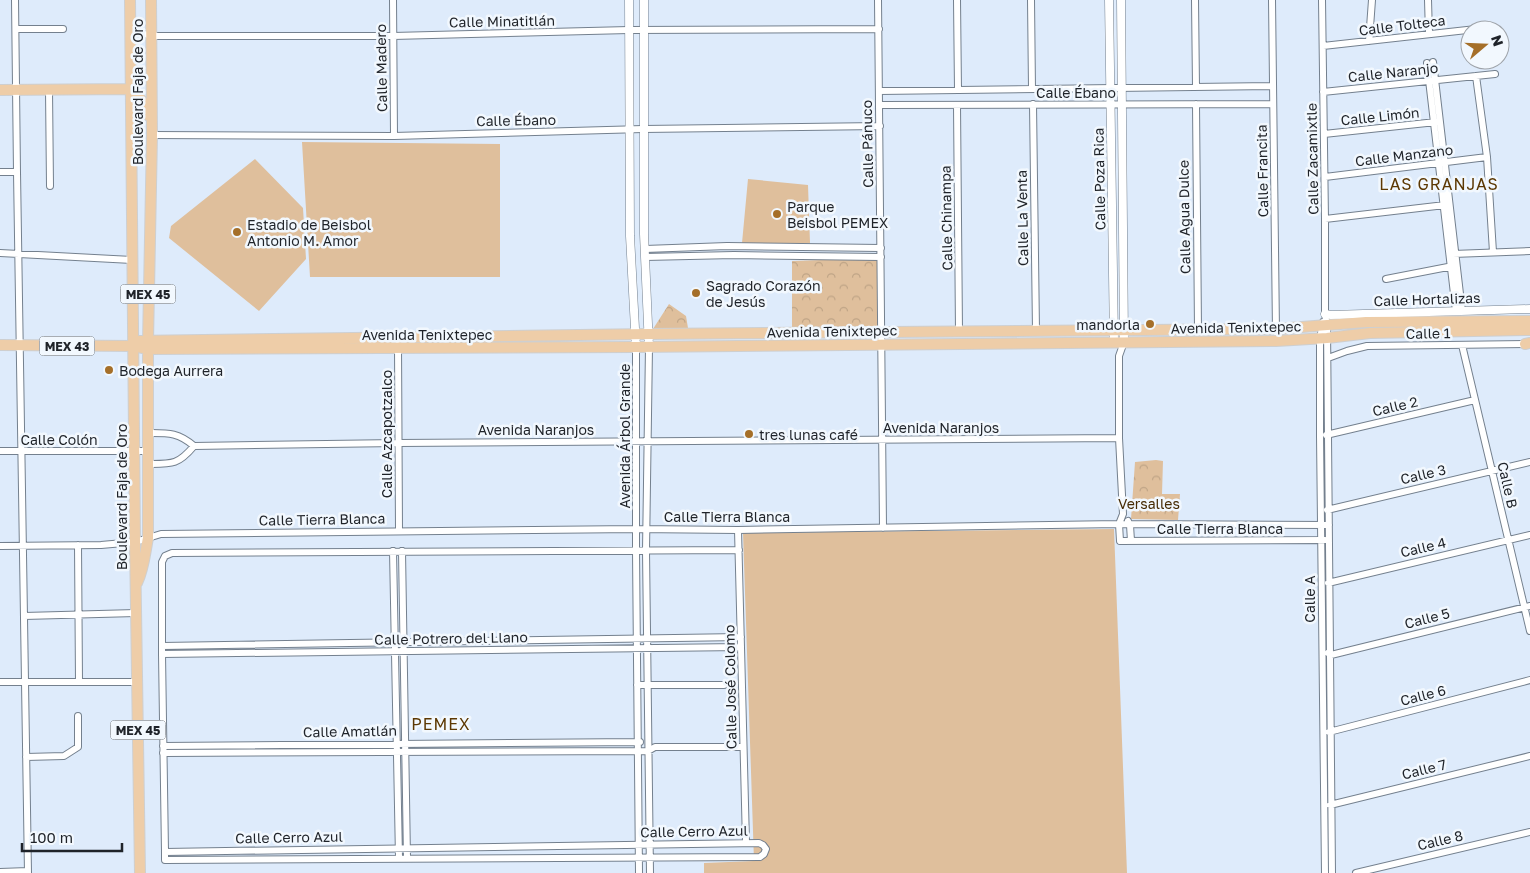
<svg xmlns="http://www.w3.org/2000/svg" width="1530" height="873" font-family="'Golos Text',sans-serif">
  <style>
    .grass { fill: #dfbf9c }
    .park { fill: url(#park-crowns) }
    .lines { fill: none; stroke-linecap: round; stroke-linejoin: round }
    .minor-casing { stroke: #74808e; stroke-width: 8 }
    .tertiary-casing { stroke: #74808e; stroke-width: 9 }
    .primary-casing { stroke: #cecfd0; stroke-width: 12 }
    .minor { stroke: #fff; stroke-width: 6 }
    .tertiary { stroke: #fff; stroke-width: 8 }
    .primary { stroke: #eecda8; stroke-width: 10 }
    .poi-dot { fill: #a56f29; stroke: #f2f8fe; stroke-width: 2 }
    .labels { text-anchor: middle; dominant-baseline: central; stroke-width: 5; stroke-linejoin: round; paint-order: stroke }
    .shield { fill: #f2f8fe; stroke: #5e6369; stroke-width: 1 }
    .shield-label { font-size: 12px; font-weight: bold; fill: #1f2329 }
    .street-label { font-size: 14px; fill: #1f2329; stroke: #f2f8fe }
    .poi-label { font-size: 14px; fill: #1f2329; stroke: #f2f8fe; text-anchor: start }
    .park-label { font-size: 14px; fill: #472c05; stroke: #f2f8fe }
    .quarter-label { font-size: 16px; letter-spacing: 1px; fill: #5c3803; stroke: #f2f8fe }
  </style>
  <defs>
    <pattern id="park-crowns" width="20" height="18" patternUnits="userSpaceOnUse" patternTransform="scale(1.25)"><rect width="20" height="18" fill="#dfbf9c"/><path d="M2 6a3 3 0 1 1 6 0M12 15a3 3 0 1 1 6 0" fill="none" stroke="#bfa486"/></pattern>
  </defs>
  <rect width="100%" height="100%" fill="#deebfb"/>
  <path class="grass" d="M 302,142 L 500,144 L 500,277 L 310,277 Z
    M 255,159 L 303,208 L 306,259 L 259,311 L 169,238 L 171,226 Z
    M 748,179 L 808,185 L 810,243 L 742,243 Z
    M 1114,529 L 1127,873 L 704,873 L 704,863 L 754,861 L 743,533 Z"/>
  <path class="park" d="M 879,258 L 879,328 L 792,328 L 792,261 Z
    M 669,304 L 686,316 L 688,328 L 653,329 Z
    M 1156,460 L 1163,461 L 1162,494 L 1180,494 L 1178,520 L 1131,519 L 1135,462 Z"/>
  <g class="lines">
    <defs>
      <path id="minor" d="M 15,0 L 17,172 L 28,873
        M 393,0 L 394,136
        M 878,0 L 883,528
        M 957,0 L 958,90
        M 1031,0 L 1032,89
        M 1195,0 L 1196,87
        M 1272,0 L 1276,332
        M 1322,0 L 1325,219 L 1325,314 L 1327,326 L 1332,873
        M 1428,0 L 1429,34
        M 131,24 L 138,32 L 151,36 L 393,36 L 629,30 L 879,29
        M 16,29 L 63,29
        M 1369,41 L 1372,0
        M 1323,46 L 1485,28
        M 1433,62 L 1462,311
        M 1427,63 L 1456,311
        M 1476,76 L 1487,157 L 1493,252
        M 49,90 L 50,186
        M 879,91 L 1273,86
        M 1323,92 L 1495,74
        M 1033,104 L 1036,331
        M 1196,104 L 1198,329
        M 879,105 L 1273,104
        M 957,105 L 959,331
        M 1324,134 L 1436,122
        M 152,135 L 394,136 L 643,129 L 880,126
        M 0,172 L 17,172
        M 1325,177 L 1487,157
        M 1325,219 L 1445,205
        M 645,249 L 727,246 L 881,248
        M 0,253 L 132,260
        M 1453,254 L 1530,251
        M 645,257 L 734,255 L 881,257
        M 1386,279 L 1453,266
        M 1323,322 L 1320,339 L 1320,436 L 1325,873
        M 1124,342 L 1119,356 L 1119,438 L 1123,514 L 1119,524 L 1120,541 L 1325,540
        M 398,345 L 399,531
        M 1462,345 L 1530,631
        M 636,347 L 636,551 L 639,873
        M 649,347 L 646,551 L 650,873
        M 1328,358 L 1347,351 L 1367,346 L 1527,344
        M 147,433 C 168,433 178,432 194,446 L 398,443 L 1119,438
        M 1326,435 L 1475,400
        M 0,451 L 148,451
        M 148,464 C 172,464 178,465 194,446
        M 1327,510 L 1530,462
        M 1128,521 L 1130,525 L 1131,541
        M 738,530 L 746,843
        M 78,545 L 79,682
        M 0,546 L 101,545 L 135,542 L 161,534 L 636,529 L 738,530 L 1119,524 L 1329,525
        M 393,551 L 399,858
        M 402,551 L 407,858
        M 1328,583 L 1530,535
        M 24,616 L 136,613
        M 162,646 L 741,637
        M 1328,653 L 1331,655 L 1530,606
        M 162,654 L 741,647
        M 0,682 L 137,682
        M 637,685 L 724,685
        M 1329,732 L 1530,680
        M 163,746 L 640,742
        M 163,753 L 648,751 L 655,747 L 743,747
        M 26,757 L 64,756 L 78,747 L 78,716
        M 1330,805 L 1530,756
        M 165,852 L 759,843 L 763,845 L 766,849 L 764,854 L 760,857 L 165,860 L 165,852 L 162,654 L 162,562 L 165,556 L 172,553 L 739,550
        M 0,872 L 28,871
        M 1356,873 L 1530,832"/>
      <path id="tertiary" d="M 629,0 L 630,236 L 636,347
        M 644,0 L 644,234 L 649,347
        M 1109,0 L 1114,342
        M 1121,0 L 1124,342
        M 1325,314 L 1331,315 L 1530,309"/>
      <path id="primary" d="M 130,0 L 135,542 L 140,873
        M 0,90 L 131,89 C 139,97 146,104 149,116
        M 134,341 L 649,334 L 1276,329 L 1366,322 L 1530,321
        M 1525,344 L 1530,343
        M 0,345 L 133,346 L 148,349 L 636,347 L 1276,341 L 1327,338 L 1370,333 L 1530,330
        M 137,583 C 144,569 145,553 148,538 L 148,342 L 152,135 L 151,0"/>
    </defs>
    <use href="#minor" class="minor-casing"/>
    <use href="#tertiary" class="tertiary-casing"/>
    <use href="#primary" class="primary-casing"/>
    <use href="#minor" class="minor"/>
    <use href="#tertiary" class="tertiary"/>
    <use href="#primary" class="primary"/>
  </g>
  <g class="poi-dot">
    <circle cx="777" cy="214" r="5"/>
    <circle cx="237" cy="232" r="5"/>
    <circle cx="696" cy="293" r="5"/>
    <circle cx="1150" cy="324" r="5"/>
    <circle cx="109" cy="370" r="5"/>
    <circle cx="749" cy="434" r="5"/>
  </g>
  <g class="labels">
    <g class="shield">
      <rect x="120.5" y="284.5" width="55" height="19" rx="4"/>
      <rect x="39.5" y="336.5" width="55" height="19" rx="4"/>
      <rect x="110.5" y="720.5" width="55" height="19" rx="4"/>
    </g>
    <g class="shield-label">
      <text x="148" y="294">MEX 45</text>
      <text x="67" y="346">MEX 43</text>
      <text x="138" y="730">MEX 45</text>
    </g>
    <g class="street-label">
      <text transform="translate(502 21) rotate(-1)">Calle Minatitlán</text>
      <text transform="translate(1402 25) rotate(-7)">Calle Tolteca</text>
      <text transform="translate(381 68) rotate(-91)">Calle Madero</text>
      <text transform="translate(1393 72) rotate(-6)">Calle Naranjo</text>
      <text transform="translate(137 92) rotate(-90)">Boulevard Faja de Oro</text>
      <text x="1076" y="92">Calle Ébano</text>
      <text transform="translate(1380 116) rotate(-6)">Calle Limón</text>
      <text transform="translate(516 120) rotate(-1)">Calle Ébano</text>
      <text transform="translate(867 144) rotate(-91)">Calle Pánuco</text>
      <text transform="translate(1404 155) rotate(-7)">Calle Manzano</text>
      <text transform="translate(1312 159) rotate(-91)">Calle Zacamixtle</text>
      <text transform="translate(1262 171) rotate(-91)">Calle Francita</text>
      <text transform="translate(1099 179) rotate(-91)">Calle Poza Rica</text>
      <text transform="translate(1184 217) rotate(-91)">Calle Agua Dulce</text>
      <text transform="translate(946 218) rotate(-91)">Calle Chinampa</text>
      <text transform="translate(1022 218) rotate(-91)">Calle La Venta</text>
      <text transform="translate(1427 299) rotate(-2)">Calle Hortalizas</text>
      <text transform="translate(1236 327) rotate(-1)">Avenida Tenixtepec</text>
      <text transform="translate(832 331) rotate(-1)">Avenida Tenixtepec</text>
      <text transform="translate(1428 333) rotate(-1)">Calle 1</text>
      <text x="427" y="334">Avenida Tenixtepec</text>
      <text transform="translate(1395 406) rotate(-13)">Calle 2</text>
      <text x="941" y="427">Avenida Naranjos</text>
      <text x="536" y="429">Avenida Naranjos</text>
      <text transform="translate(386 434) rotate(-90)">Calle Azcapotzalco</text>
      <text transform="translate(624 436) rotate(-90)">Avenida Árbol Grande</text>
      <text x="59" y="439">Calle Colón</text>
      <text transform="translate(1423 474) rotate(-13)">Calle 3</text>
      <text transform="translate(1508 485) rotate(77)">Calle B</text>
      <text transform="translate(121 497) rotate(-90)">Boulevard Faja de Oro</text>
      <text x="727" y="516">Calle Tierra Blanca</text>
      <text transform="translate(322 519) rotate(-1)">Calle Tierra Blanca</text>
      <text x="1220" y="528">Calle Tierra Blanca</text>
      <text transform="translate(1423 547) rotate(-13)">Calle 4</text>
      <text transform="translate(1309 599) rotate(-90)">Calle A</text>
      <text transform="translate(1427 618) rotate(-14)">Calle 5</text>
      <text transform="translate(451 638) rotate(-1)">Calle Potrero del Llano</text>
      <text transform="translate(730 687) rotate(-91)">Calle José Colomo</text>
      <text transform="translate(1423 695) rotate(-14)">Calle 6</text>
      <text transform="translate(350 731) rotate(-1)">Calle Amatlán</text>
      <text transform="translate(1424 769) rotate(-14)">Calle 7</text>
      <text transform="translate(694 831) rotate(-1)">Calle Cerro Azul</text>
      <text transform="translate(289 837) rotate(-1)">Calle Cerro Azul</text>
      <text transform="translate(1440 840) rotate(-13)">Calle 8</text>
    </g>
    <g class="poi-label">
      <text x="787" y="206">Parque<tspan x="787" dy="16">Beisbol PEMEX</tspan></text>
      <text x="247" y="224">Estadio de Beisbol<tspan x="247" dy="16">Antonio M. Amor</tspan></text>
      <text x="706" y="285">Sagrado Corazón<tspan x="706" dy="16">de Jesús</tspan></text>
      <text x="1140" y="324" text-anchor="end">mandorla</text>
      <text x="119" y="370">Bodega Aurrera</text>
      <text x="759" y="434">tres lunas café</text>
    </g>
    <g class="park-label">
      <text x="1149" y="503">Versalles</text>
    </g>
    <g class="quarter-label">
      <text x="1439" y="184">LAS GRANJAS</text>
      <text x="441" y="724">PEMEX</text>
    </g>
  </g>
  <g transform="translate(1485 45) rotate(71)"><circle r="24" fill="#f2f8fe" stroke="#9ea3a9"/>
  <path d="M0-4L9 19L0 12L-9 19Z" fill="#a56f29"/>
  <text y="-8" font-size="14" font-weight="bold" text-anchor="middle" fill="#1f2329">N</text>
  </g>
  <path d="M22 843v8h100v-8" fill="none" stroke="#1f2329" stroke-width="2.5"/>
  <text x="30" y="843" font-size="15" fill="#1f2329" stroke="#f2f8fe" stroke-width="4" paint-order="stroke">100 m</text>
</svg>
